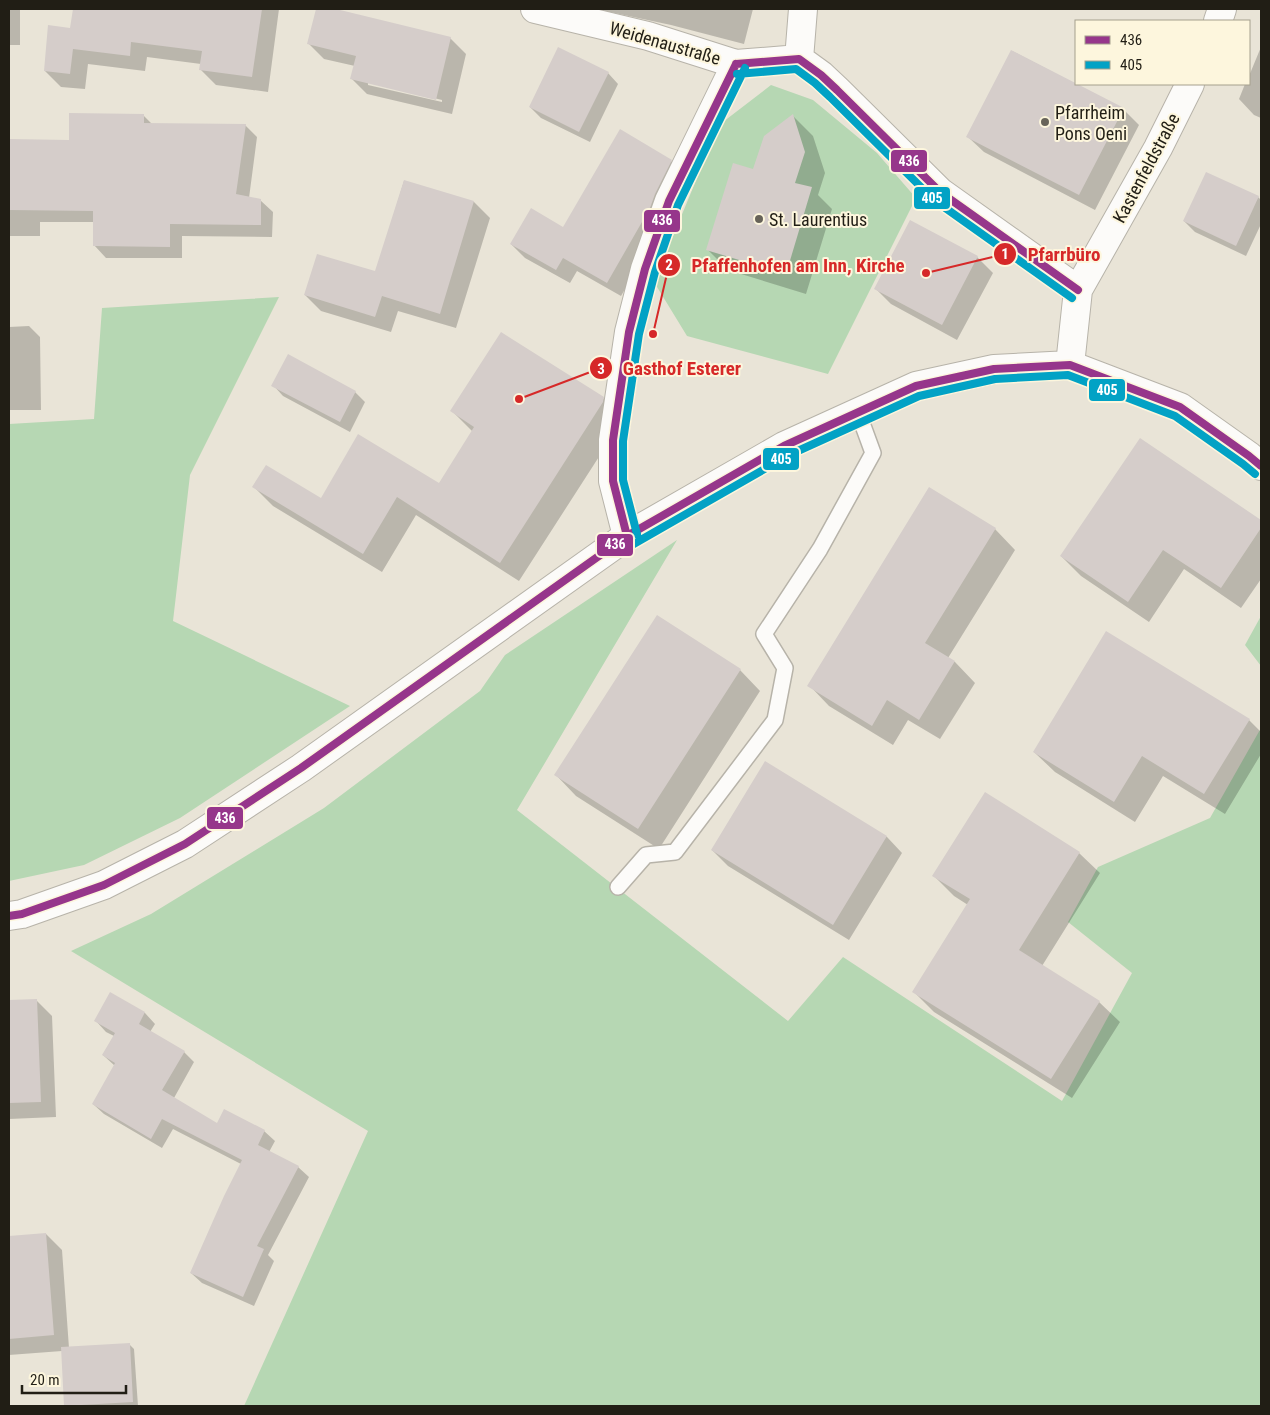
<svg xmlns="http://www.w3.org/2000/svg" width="1270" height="1415" font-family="'Roboto Condensed',sans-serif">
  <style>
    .green { fill: #b6d7b3 }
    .shadow { fill: #0003; fill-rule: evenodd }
    .building { fill: #d5cdca }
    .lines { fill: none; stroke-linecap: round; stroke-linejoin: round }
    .lane-casing { stroke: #b7b3a9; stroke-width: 18 }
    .street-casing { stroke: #b7b3a9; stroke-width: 30 }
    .lane { stroke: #fcfbf9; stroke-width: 15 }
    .street { stroke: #fcfbf9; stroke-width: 28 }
    .bus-1-casing { stroke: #fdf6dd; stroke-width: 11 }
    .bus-2-casing { stroke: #fdf6dd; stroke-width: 11 }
    .bus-1 { stroke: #96368b; stroke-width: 8 }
    .bus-2 { stroke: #02a2c5; stroke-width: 8 }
    .poi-dot { fill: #676359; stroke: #fdf6dd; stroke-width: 2 }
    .labels { text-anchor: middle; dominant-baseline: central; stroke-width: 4; stroke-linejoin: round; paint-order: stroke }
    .street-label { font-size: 18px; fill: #211e15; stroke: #fdf6dd }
    .poi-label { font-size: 18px; fill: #211e15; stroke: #fdf6dd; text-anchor: start }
    .leader { fill: none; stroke: #d62828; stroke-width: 2 }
    .callout-dot { fill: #d62828; stroke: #fdf6dd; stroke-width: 2 }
    .mark-label { font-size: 15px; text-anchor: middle; font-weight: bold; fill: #fff }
    .callout-label { font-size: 19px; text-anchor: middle; font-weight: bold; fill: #d62828; stroke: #fdf6dd; stroke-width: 4; stroke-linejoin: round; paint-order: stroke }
    .line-badge { stroke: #fdf6dd; stroke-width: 2 }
    .badge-label { font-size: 14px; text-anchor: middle; font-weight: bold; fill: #fff }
  </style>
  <rect width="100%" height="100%" fill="#e9e4d7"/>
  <path class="green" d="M 771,85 L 813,100 L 877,153 L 916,198 L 828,374 L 687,336 L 654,282 L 719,125 Z
    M 279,297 L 190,475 L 173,621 L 350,706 L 180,818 L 84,865 L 9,881 L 9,424 L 94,419 L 102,308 Z
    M 677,540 L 517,810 L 788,1021 L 843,957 L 1062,1101 L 1132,973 L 1068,922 L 1098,867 L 1210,818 L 1261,728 L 1261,1406 L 244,1406 L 368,1131 L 71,951 L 151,914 L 324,808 L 480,691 L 505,655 Z
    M 1261,616 L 1261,666 L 1245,645 Z"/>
  <path class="shadow" d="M 9,9 L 20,9 L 20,45 L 9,45 Z
    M 74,9 L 279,9 L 268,92 L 216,85 L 201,70 L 201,64 L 147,57 L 145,71 L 88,64 L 85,89 L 61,87 L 45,71 L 71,29 Z
    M 317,9 L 330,9 L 450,38 L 466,54 L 452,114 L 367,94 L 352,79 L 355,66 L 324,59 L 308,43 ZM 368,82 L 442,100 L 442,102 L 368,85 Z
    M 596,9 L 753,9 L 744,44 L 671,25 Z
    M 1261,47 L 1261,118 L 1254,115 L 1239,99 L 1245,84 L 1249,84 L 1249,76 Z
    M 1012,51 L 1123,109 L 1139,125 L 1095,210 L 984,152 L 968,137 Z
    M 608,73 L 618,84 L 590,142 L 541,118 L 530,107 Z
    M 143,115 L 152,124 L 245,125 L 257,137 L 249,198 L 260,200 L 273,212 L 272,237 L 182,236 L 182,258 L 106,258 L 94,245 L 94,222 L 40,222 L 40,236 L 9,236 L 9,140 L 70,141 Z
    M 793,116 L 813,136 L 825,173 L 818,195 L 832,209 L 806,294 L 728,270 L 708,250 Z
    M 671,161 L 685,175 L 664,222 L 621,296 L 577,271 L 570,283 L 525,258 L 511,244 L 564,228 Z
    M 404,181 L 474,202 L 490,218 L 456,328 L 398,311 L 391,332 L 321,311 L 305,295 L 376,273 Z
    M 1258,197 L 1261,200 L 1261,224 L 1246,256 L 1195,232 L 1184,221 Z
    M 977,257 L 993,273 L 957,340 L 891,304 L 876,289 Z
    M 29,326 L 40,337 L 41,410 L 9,410 L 9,327 Z
    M 273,385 L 355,392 L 365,402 L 350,432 L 283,396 Z
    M 603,398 L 622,417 L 622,421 L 519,581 L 416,515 L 382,572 L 273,506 L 254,487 L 321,500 L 439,484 L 473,432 L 452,411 Z
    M 1140,440 L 1261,522 L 1261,579 L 1241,608 L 1184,569 L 1149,622 L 1081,576 L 1061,556 Z
    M 995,529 L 1015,550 L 948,658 L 955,662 L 975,683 L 940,739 L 908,720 L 893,745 L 829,706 L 809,685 Z
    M 740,670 L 760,691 L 659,849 L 576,796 L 556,775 Z
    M 1249,720 L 1261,732 L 1261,754 L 1225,814 L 1163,776 L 1135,822 L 1055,772 L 1034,752 Z
    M 765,763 L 887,837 L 902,853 L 849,940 L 728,866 L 712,850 Z
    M 1079,853 L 1100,873 L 1042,966 L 1099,1002 L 1120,1022 L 1072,1098 L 934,1012 L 914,992 L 968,905 L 954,896 L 934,876 Z
    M 111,994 L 145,1013 L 155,1024 L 150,1032 L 184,1052 L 194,1062 L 174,1098 L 218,1125 L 264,1131 L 275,1141 L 269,1152 L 298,1167 L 309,1177 L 268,1255 L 274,1261 L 254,1306 L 202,1283 L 191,1273 L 241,1164 L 173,1129 L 162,1148 L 104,1114 L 93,1104 L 115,1066 L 103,1055 L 114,1036 L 106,1032 L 96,1021 Z
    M 36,1000 L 52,1016 L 56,1117 L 9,1119 L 9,1001 Z
    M 46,1234 L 62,1250 L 69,1348 L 129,1344 L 134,1349 L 138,1406 L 66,1406 L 62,1351 L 9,1355 L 9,1237 Z"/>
  <path class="building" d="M 73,9 L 262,9 L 252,77 L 199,70 L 202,51 L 131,42 L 130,56 L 73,49 L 70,74 L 44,71 L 48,25 L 70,28 Z
    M 316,9 L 336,9 L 451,37 L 436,100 L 350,79 L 356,56 L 307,44 Z
    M 558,47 L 609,72 L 579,132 L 529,107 Z
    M 1011,50 L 1124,108 L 1079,195 L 966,137 Z
    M 69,113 L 144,114 L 144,123 L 246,124 L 236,194 L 261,199 L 261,225 L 170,224 L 170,247 L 93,246 L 93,211 L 9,210 L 9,139 L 69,140 Z
    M 793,114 L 805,152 L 795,183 L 812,187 L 786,274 L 706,250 L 733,163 L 753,169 L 764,136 Z
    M 620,129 L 672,160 L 655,194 L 650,208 L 607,283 L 563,258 L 556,270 L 510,244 L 531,208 L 563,227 Z
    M 1206,172 L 1259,196 L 1236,246 L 1183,221 Z
    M 404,180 L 474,201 L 440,314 L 382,296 L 375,317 L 304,295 L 317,254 L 375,271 Z
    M 910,220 L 978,256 L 942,325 L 874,289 Z
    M 501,332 L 604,397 L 603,402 L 500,563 L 397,497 L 363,554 L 252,487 L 266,465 L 321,498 L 358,434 L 439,483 L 474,427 L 450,411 Z
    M 288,354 L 356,391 L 340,422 L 271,386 Z
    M 1140,438 L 1261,520 L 1261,528 L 1221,588 L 1163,550 L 1128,602 L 1060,556 Z
    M 929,487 L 996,528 L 925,643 L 955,661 L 919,720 L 887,700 L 872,726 L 807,686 Z
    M 657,615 L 741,669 L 638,829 L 554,775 Z
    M 1106,631 L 1250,719 L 1204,794 L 1142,756 L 1114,802 L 1033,752 Z
    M 765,761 L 887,836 L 833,925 L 711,850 Z
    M 985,792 L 1080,852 L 1019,950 L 1100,1001 L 1051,1079 L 912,992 L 970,899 L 932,876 Z
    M 110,992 L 145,1012 L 139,1024 L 185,1051 L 162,1090 L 217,1123 L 224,1109 L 265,1130 L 258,1145 L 299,1166 L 257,1246 L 264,1249 L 243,1297 L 190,1273 L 224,1196 L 242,1160 L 162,1119 L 151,1139 L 92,1104 L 115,1063 L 102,1055 L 115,1033 L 94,1021 Z
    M 37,999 L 41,1102 L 9,1103 L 9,1000 Z
    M 46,1233 L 54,1335 L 9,1339 L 9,1236 Z
    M 130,1343 L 133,1402 L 64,1406 L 61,1347 Z"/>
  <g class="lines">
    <defs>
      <path id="lane" d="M 618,887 L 646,855 L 675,852 L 775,720 L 785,668 L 764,634 L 820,549 L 873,453 L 858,412"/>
      <path id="street" d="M 535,9 L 648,36 L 736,64 L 799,59 L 821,75 L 837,90 L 940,192 L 1078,290
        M 1218,21 L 1222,9
        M 799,59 L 803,9
        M 1070,365 L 1078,290 L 1158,148 L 1190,84
        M 627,536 L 613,481 L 613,440 L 629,332 L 645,269 L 669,201 L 736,64
        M 9,916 L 22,914 L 104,885 L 185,844 L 301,768 L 627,536 L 784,446 L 916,386 L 994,369 L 1070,365 L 1180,407 L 1249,456 L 1261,466"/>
    </defs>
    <use href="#lane" class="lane-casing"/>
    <use href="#street" class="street-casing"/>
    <use href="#lane" class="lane"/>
    <use href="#street" class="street"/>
    <defs>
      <path id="bus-1" d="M 736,64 L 799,59 L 821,75 L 837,90 L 940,192 L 1078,290
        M 627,536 L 613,481 L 613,440 L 629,332 L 645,269 L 669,201 L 736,64
        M 9,916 L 22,914 L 104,885 L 185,844 L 301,768 L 627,536 L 784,446 L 916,386 L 994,369 L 1070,365 L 1180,407 L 1249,456 L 1261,466"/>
      <path id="bus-2" d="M 737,74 L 796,69 L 815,83 L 830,97 L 934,200 L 1072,298
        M 637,534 L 623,480 L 623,441 L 639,334 L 655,272 L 678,205 L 745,68
        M 632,545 L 789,455 L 919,396 L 995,379 L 1068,375 L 1175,416 L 1243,464 L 1255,474"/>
    </defs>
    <use href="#bus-1" class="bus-1-casing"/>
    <use href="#bus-2" class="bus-2-casing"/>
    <use href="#bus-1" class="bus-1"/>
    <use href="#bus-2" class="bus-2"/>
  </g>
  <g class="poi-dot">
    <circle cx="1045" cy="122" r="5"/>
    <circle cx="759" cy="219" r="5"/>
  </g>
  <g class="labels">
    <g class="street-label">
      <text transform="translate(665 43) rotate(16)">Weidenaustraße</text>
      <text transform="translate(1146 168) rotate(-62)">Kastenfeldstraße</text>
    </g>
    <g class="poi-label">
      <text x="1055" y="112">Pfarrheim<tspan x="1055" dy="21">Pons Oeni</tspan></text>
      <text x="769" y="219">St. Laurentius</text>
    </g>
  </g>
  <path class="leader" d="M926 273L1005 254M653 334L669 265M519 399L601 368"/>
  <g class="callout-dot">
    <circle cx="926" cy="273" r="5"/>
    <circle cx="653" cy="334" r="5"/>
    <circle cx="519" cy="399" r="5"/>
    <circle cx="1005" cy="254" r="12"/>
    <circle cx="669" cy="265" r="12"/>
    <circle cx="601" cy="368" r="12"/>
  </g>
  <g class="mark-label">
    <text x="1005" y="259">1</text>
    <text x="669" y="270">2</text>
    <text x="601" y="374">3</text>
  </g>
  <g class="callout-label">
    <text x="1064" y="261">Pfarrbüro</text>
    <text x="798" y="272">Pfaffenhofen am Inn, Kirche</text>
    <text x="682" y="375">Gasthof Esterer</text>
  </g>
  <g class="line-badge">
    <rect x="890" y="149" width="38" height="24" rx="5" fill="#96368b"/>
    <rect x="913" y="186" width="38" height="24" rx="5" fill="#02a2c5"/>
    <rect x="643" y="209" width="38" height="24" rx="5" fill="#96368b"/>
    <rect x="1088" y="378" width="38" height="24" rx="5" fill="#02a2c5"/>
    <rect x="762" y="447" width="38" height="24" rx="5" fill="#02a2c5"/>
    <rect x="596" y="533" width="38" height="24" rx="5" fill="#96368b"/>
    <rect x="206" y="806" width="38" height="24" rx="5" fill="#96368b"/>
  </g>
  <g class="badge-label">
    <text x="909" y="166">436</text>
    <text x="932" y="203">405</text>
    <text x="662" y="225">436</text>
    <text x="1107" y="395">405</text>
    <text x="781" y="464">405</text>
    <text x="615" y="549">436</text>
    <text x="225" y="823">436</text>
  </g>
  <rect width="1270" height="1415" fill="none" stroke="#211e15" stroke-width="20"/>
  <rect x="1075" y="20" width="175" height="65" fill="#fdf6dd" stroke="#a5a08d"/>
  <rect x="1085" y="36" width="25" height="8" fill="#96368b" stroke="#a5a08d"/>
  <text x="1120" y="45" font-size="15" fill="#211e15">436</text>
  <rect x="1085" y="61" width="25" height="8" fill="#02a2c5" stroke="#a5a08d"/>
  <text x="1120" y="70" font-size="15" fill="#211e15">405</text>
  <path d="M22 1385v8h104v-8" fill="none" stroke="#211e15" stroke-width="2.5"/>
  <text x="30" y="1385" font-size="15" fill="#211e15" stroke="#fdf6dd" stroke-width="4" paint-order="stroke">20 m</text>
</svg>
